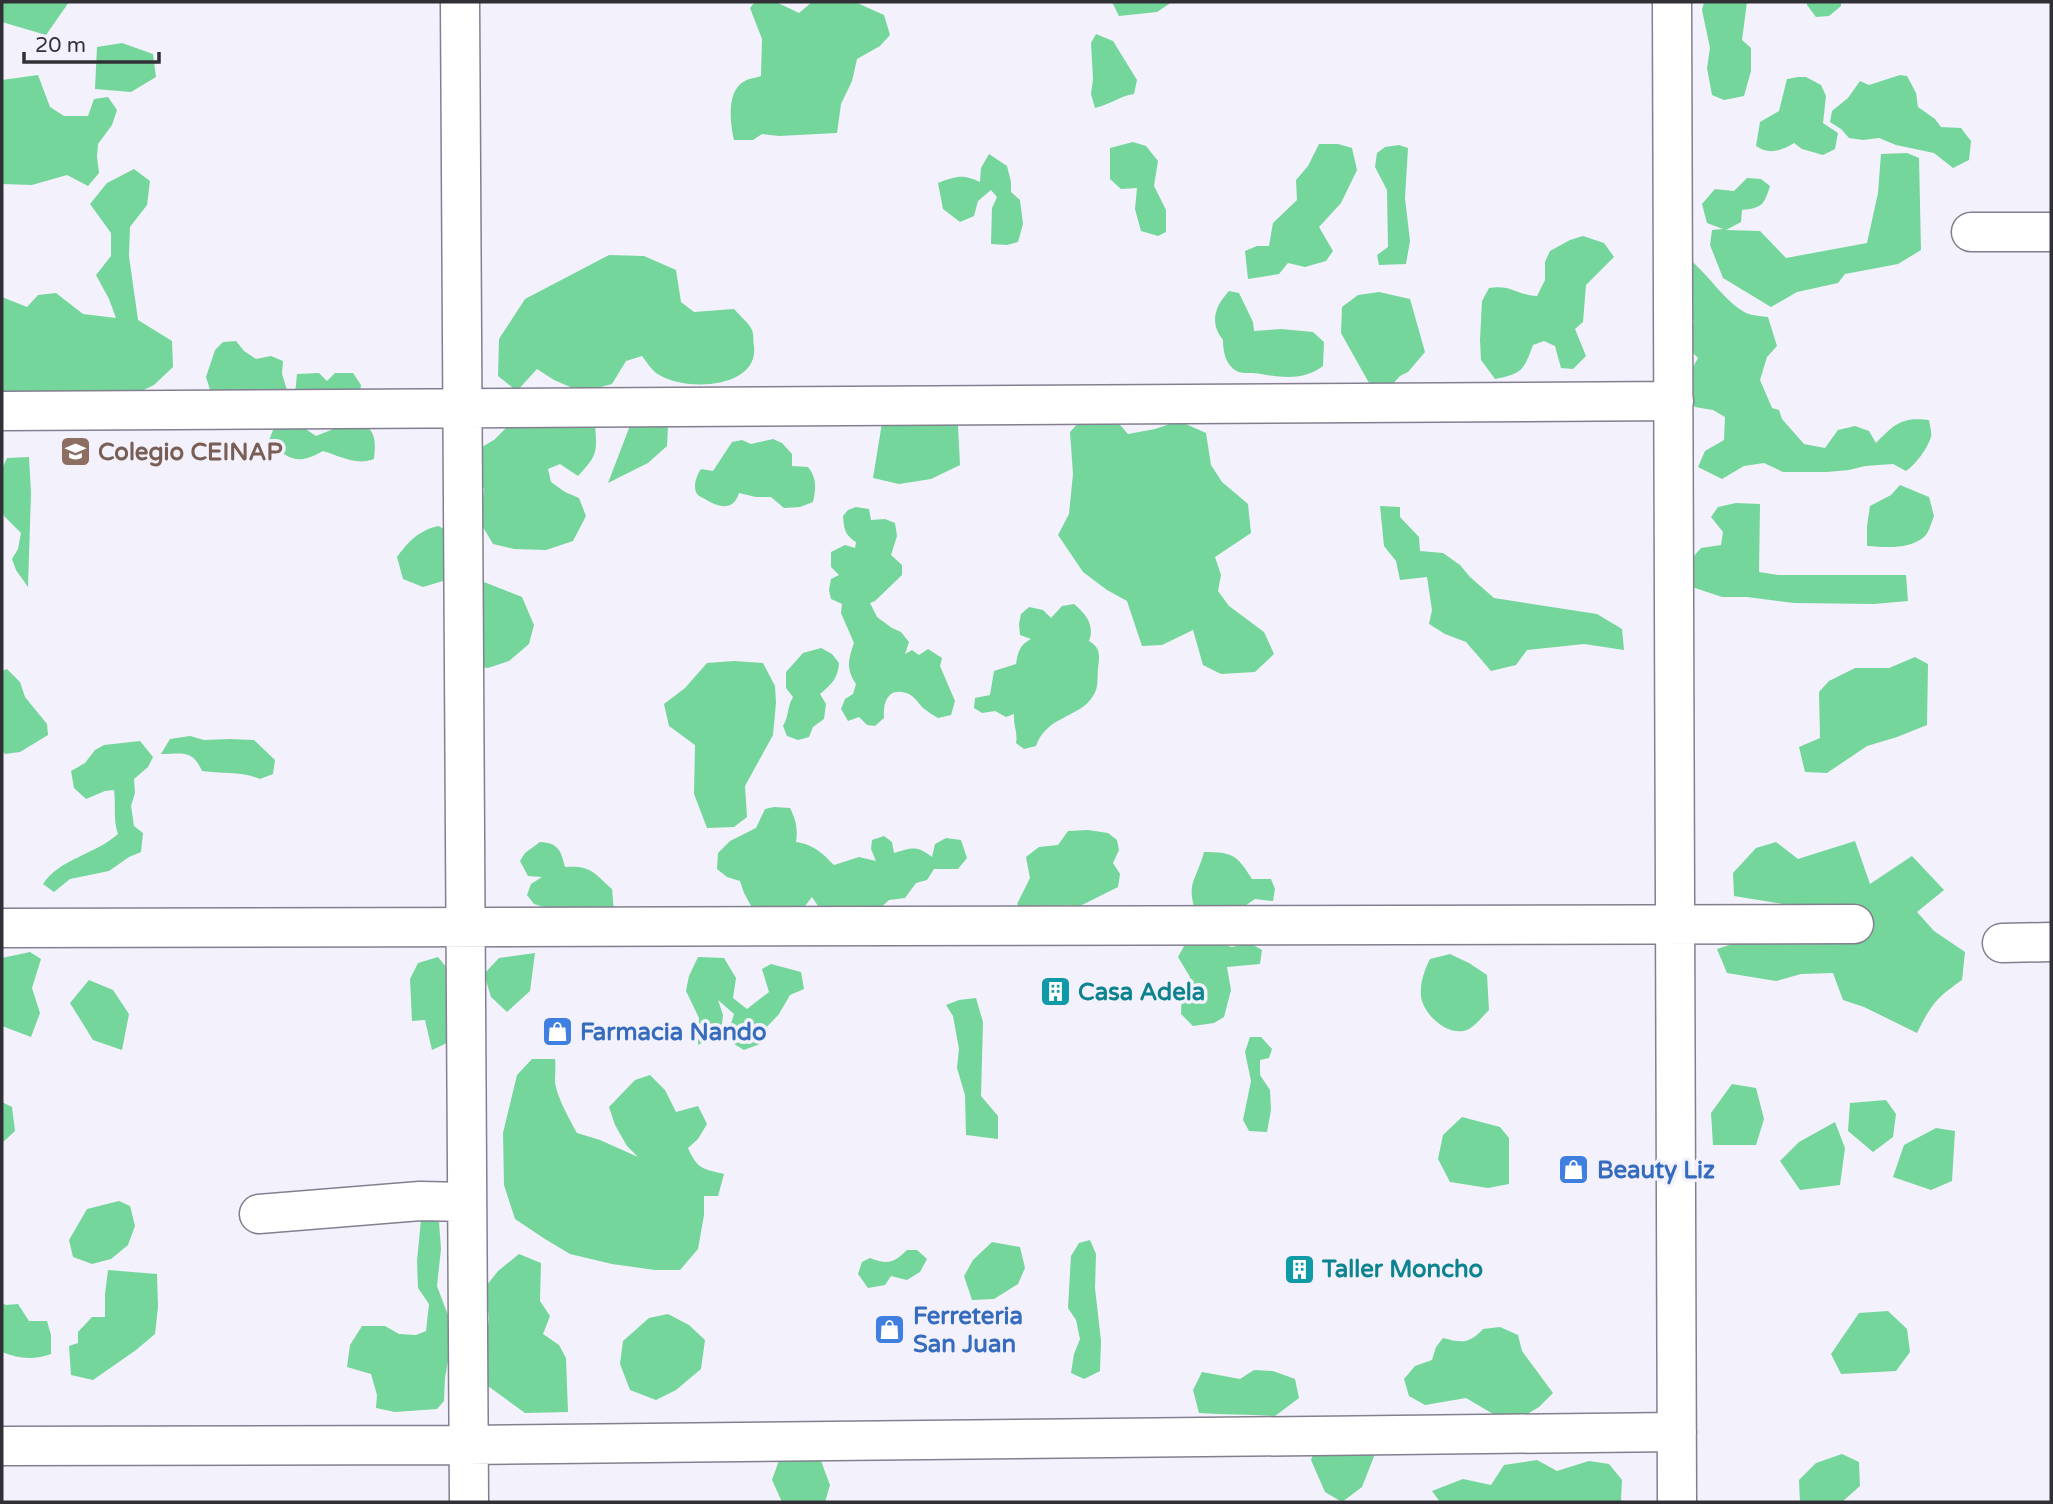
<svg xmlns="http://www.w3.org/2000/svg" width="2053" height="1504" font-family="'Varela Round',sans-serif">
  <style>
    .forest { fill: #74d69a }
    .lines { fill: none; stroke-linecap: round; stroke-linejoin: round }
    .minor-casing { stroke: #837f90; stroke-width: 41 }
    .minor { stroke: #fff; stroke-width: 38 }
    .labels { text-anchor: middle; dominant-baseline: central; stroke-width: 7; stroke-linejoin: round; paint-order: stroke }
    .education-label { font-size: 24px; font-weight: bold; fill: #785e54; stroke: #f3f1fc; text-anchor: start }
    .culture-label { font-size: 24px; font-weight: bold; fill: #0d838f; stroke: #f3f1fc; text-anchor: start }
    .shop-label { font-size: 24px; font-weight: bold; fill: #366cbe; stroke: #f3f1fc; text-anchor: start }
  </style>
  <rect width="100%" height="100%" fill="#f3f1fc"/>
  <path class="forest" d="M 2,2 L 69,2 L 46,35 L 2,22 Z
    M 755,2 L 776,2 L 799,13 L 812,2 L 855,2 L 884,15 L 890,35 L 880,46 L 857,59 L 852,81 L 841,104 L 837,133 L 779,136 L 762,134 L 753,140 L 734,140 C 730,123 726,90 745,81 C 749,78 756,78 761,76 L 762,39 L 750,8 Z
    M 1112,2 L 1172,2 L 1157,12 L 1119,16 Z
    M 1704,2 L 1747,2 L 1742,40 L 1751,48 L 1751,71 L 1744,96 L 1724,100 L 1712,95 L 1707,68 L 1710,48 L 1702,10 Z
    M 1807,2 L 1841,2 L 1841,6 L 1829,16 L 1816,17 L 1807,5 Z
    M 1096,34 L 1113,41 L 1137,80 L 1134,94 C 1120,96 1109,105 1095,108 L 1091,94 L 1093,79 L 1091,43 Z
    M 122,43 L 153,54 L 156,77 L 131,92 L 95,89 L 97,47 Z
    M 38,75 L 50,107 L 64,116 L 88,116 L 94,99 L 108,97 L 117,110 L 112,125 L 98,144 L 97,157 L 99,173 L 88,186 L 67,175 L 32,185 L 2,184 L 2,80 Z
    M 1900,75 L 1907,76 L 1916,93 L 1918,107 L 1935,119 L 1941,127 L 1961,128 L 1971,141 L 1969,160 L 1953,168 L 1934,153 L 1896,145 L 1879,138 L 1863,140 L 1849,138 L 1841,129 L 1830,122 L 1832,111 L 1848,98 L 1860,81 L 1869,85 Z
    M 1798,77 L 1806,77 L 1821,85 L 1826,96 L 1823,123 L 1838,133 L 1835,149 L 1823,155 L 1802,149 L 1794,143 C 1781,151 1769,155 1756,146 L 1760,122 L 1779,111 L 1787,79 Z
    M 1133,142 L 1146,146 L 1158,161 L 1154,186 L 1166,210 L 1166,232 L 1158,236 L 1141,231 L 1135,209 L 1137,188 L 1121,189 L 1110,179 L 1110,148 Z
    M 1319,144 L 1338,144 L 1352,148 L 1357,170 L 1341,203 L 1319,227 L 1333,251 L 1326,261 L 1305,267 L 1288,263 L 1279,274 L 1248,279 L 1245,251 L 1257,246 L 1269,246 L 1273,223 L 1297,200 L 1296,180 L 1308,166 Z
    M 1399,145 L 1408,148 L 1405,198 L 1410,241 L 1406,264 L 1379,265 L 1377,255 L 1388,247 L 1387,190 L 1375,167 L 1377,153 L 1385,147 Z
    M 1907,153 L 1919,158 L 1921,250 L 1898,264 L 1845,274 L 1838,283 L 1797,292 L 1771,307 L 1723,278 L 1710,245 L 1712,230 L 1723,229 L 1707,223 L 1702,204 L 1715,189 L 1734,191 L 1747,178 L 1761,179 L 1770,186 C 1764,205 1762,208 1742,210 L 1741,222 L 1726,230 L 1760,231 L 1786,258 L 1867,243 L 1878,193 L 1881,154 Z
    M 989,154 L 1007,166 L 1011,182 L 1011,192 L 1020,200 L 1023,224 L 1018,242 L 1007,245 L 991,244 L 992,208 L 997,197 L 991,190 L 978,201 L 974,216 L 960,222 L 943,209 L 938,183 C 957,176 962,174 980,182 L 981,168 Z
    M 134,169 L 150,181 L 147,205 L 130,227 L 129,256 L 138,320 L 172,341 L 173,367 L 154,385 L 131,396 L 38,398 L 2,392 L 2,297 L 27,307 L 38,295 L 56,293 L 83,314 L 116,318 L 109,299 L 96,275 L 111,256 L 111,233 L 90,204 L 107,183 Z
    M 1583,236 L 1604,243 L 1614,257 L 1586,285 L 1583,322 L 1575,329 L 1586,356 L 1573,369 L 1561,368 L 1555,346 L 1544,341 L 1533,345 C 1524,370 1522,374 1495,379 L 1481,360 L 1480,340 L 1482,301 L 1489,288 C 1512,284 1516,295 1537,296 L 1545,280 L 1545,262 L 1550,251 L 1570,240 Z
    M 609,255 L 644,256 L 676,270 L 681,302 L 694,312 L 734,309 C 739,315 749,323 752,330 C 754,334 753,342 754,346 C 759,390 682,392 656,373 C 651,369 646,361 642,356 L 626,361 L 612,384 L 582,392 L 554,380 L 537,369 L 517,391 L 498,376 L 499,339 L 525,299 Z
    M 1690,260 C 1710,276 1723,300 1746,313 C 1753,316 1761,316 1768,317 L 1777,346 L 1767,357 L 1760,380 L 1772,408 L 1779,410 L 1782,419 L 1804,444 L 1825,448 L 1838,430 L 1855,426 L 1869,431 L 1876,443 C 1895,424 1901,417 1929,420 C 1930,426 1932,432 1931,437 C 1927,449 1916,464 1906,471 L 1893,464 L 1865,466 L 1849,470 L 1827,472 L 1783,472 L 1764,463 L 1744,466 L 1722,479 L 1698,467 L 1705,451 L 1724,440 L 1725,417 L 1713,410 L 1695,407 L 1682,396 L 1684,383 L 1698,358 L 1690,350 L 1688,335 L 1694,321 L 1684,313 Z
    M 1229,291 L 1239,293 L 1253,322 L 1254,331 L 1281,329 L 1313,332 L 1324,342 L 1323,366 C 1305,380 1283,378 1261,374 C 1254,372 1245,374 1239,372 C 1226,367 1223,352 1223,340 C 1209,323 1215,306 1229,291 Z
    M 1379,292 L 1410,299 L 1425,352 L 1408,372 L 1400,376 L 1391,386 L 1369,383 L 1341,333 L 1342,307 L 1358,295 Z
    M 236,341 L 244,351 L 256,359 L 271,356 L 283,361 L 282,374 L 287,390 L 280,406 L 212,396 L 206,377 L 215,350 L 223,342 Z
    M 319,373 L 327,381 L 335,373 L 353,373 L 361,385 L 359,402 L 295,395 L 297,374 Z
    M 929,388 L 958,426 L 960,465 L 931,479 L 899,484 L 873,478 L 882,423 Z
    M 1114,418 L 1128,434 L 1155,429 L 1179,421 L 1206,433 L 1211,465 L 1222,482 L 1248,504 L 1251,533 L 1215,557 L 1221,575 L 1218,591 L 1229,606 L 1264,632 L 1274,654 L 1255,672 L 1221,674 L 1203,665 L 1193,630 L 1162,645 L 1142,646 L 1127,601 L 1107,590 L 1083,572 L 1058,535 L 1069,514 L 1073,474 L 1070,432 L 1082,419 Z
    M 515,419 L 595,424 C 597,452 598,455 578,476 L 560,464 L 548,469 L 551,482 L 565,492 L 579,498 L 586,516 L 573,541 L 546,550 L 514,549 L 493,544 L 480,522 L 484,489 L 474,476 L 475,451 L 494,440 Z
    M 356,420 C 376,430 376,438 374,459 C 356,466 340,456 323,451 C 296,466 291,459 268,443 L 275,425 L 304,428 L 316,436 Z
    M 631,423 L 668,426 L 667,446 L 648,463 L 608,483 Z
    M 773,439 L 782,443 L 792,454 L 792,466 L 808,467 C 817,478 816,489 813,502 L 800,507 L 784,508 L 771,497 L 756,497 L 739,493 C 734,510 721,508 708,501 C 706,499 700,497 698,495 C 692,489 696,476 701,469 L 713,471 L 732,442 L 742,440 L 751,444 Z
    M 29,457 L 31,493 L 28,587 L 16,570 L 12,559 L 18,549 L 21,533 L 4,516 L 2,508 L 2,469 L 7,458 Z
    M 1900,485 L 1929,497 L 1934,516 C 1931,523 1929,533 1924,537 C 1908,550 1886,547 1867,546 L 1867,526 L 1870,506 L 1891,495 Z
    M 1736,503 L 1760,504 L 1759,572 L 1778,575 L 1906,575 L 1908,601 L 1874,604 L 1794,603 L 1747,597 L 1722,597 L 1692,587 L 1683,568 L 1701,548 L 1721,545 L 1723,532 L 1711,517 L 1718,507 Z
    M 1380,506 L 1400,507 L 1400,517 L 1419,537 L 1420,551 L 1443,553 L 1460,565 L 1470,577 L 1494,598 L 1597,614 L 1622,629 L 1624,650 L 1584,644 L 1527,650 L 1516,665 L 1491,671 L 1466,642 L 1445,634 L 1429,624 L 1432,610 L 1427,577 L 1400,580 L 1396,561 L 1384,546 Z
    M 856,507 L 869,509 L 871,520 L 885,519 L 895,523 L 897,536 L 891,555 L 902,565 L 902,575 L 875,601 L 870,603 L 877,617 L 892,628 L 901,632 L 909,642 L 905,654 L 912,650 L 919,655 L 928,649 L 942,658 L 940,666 L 955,701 L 951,715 L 938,718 C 933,715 928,712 923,708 C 918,703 914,695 906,693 C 887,687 883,704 884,718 L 875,726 L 867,725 L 859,717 L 848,721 L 841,709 L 845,699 L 853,694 L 856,684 C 846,669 848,660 854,643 L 841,613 L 842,604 L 831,599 L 829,590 L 831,579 L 839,575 L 831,567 L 831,552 L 845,545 L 855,548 L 856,542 C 845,535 844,529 843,516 L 848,510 Z
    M 438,526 L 453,533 L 456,562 L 443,581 L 423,587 L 403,579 L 397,557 C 409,541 418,531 438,526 Z
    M 484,582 L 522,597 L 534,625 L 529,644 L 509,661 L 488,668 L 453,663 L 475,588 Z
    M 1074,604 C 1086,614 1095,625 1089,641 C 1102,649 1099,656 1098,669 C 1097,679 1099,687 1093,696 C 1080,718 1047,715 1036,746 L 1024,749 L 1016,743 C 1018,732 1013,725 1014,714 L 1006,717 L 995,711 L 982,713 L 974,708 L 975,698 L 990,695 L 994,671 L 1016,664 C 1018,651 1020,645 1031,639 L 1020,635 L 1019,624 L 1021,614 L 1029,607 L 1043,610 L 1051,618 L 1062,606 Z
    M 821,648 L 832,654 L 839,663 C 838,678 832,684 820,694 L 826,704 L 824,719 L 813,727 L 809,737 L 798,740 L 787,736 L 783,726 C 789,716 787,707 793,697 L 786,688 L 786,672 L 803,653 Z
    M 1915,657 L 1928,664 L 1927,725 L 1897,737 L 1867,746 L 1827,773 L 1805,772 L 1799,747 L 1820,738 L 1819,692 L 1829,681 L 1855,668 L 1889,668 Z
    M 734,661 L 763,663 L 775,686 L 776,703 L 773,735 L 745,786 L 747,817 L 734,827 L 707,828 L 694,794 L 695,745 L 669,726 L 664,704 L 685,688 L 707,663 Z
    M 7,669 L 20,682 L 25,697 L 47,724 L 48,735 L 20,752 L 5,754 L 2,751 L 2,671 Z
    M 190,736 L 204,740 L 230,739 L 254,740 L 275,760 L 273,774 L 260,779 C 242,771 222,774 202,771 C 192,749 183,754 161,754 L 170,739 Z
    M 140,741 L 153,757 L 148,767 L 134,779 L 135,793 L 131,806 L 134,826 L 143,833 L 141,852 L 129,857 L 109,871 L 70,879 L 54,892 L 43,884 C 59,859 96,854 118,834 C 113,820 116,804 114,790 L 105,791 L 86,799 L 74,788 L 71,771 L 85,763 L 95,750 L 104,745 Z
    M 774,807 L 790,808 C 796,820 798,829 796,842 C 814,845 821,852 834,865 L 859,857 L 876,861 L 871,849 L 872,840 L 884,836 L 892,842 L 894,853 C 912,848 916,845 932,857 L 935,844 L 946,838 L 961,840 L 967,858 L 958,869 L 934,869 L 927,880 L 916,883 L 905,898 L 889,900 L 877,911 L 824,915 L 812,897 L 797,916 L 756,915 L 744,893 L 740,881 L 727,877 L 717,869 L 718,853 L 730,841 L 756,828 L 765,809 Z
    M 1088,830 L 1108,833 L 1117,840 L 1119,850 L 1113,863 L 1120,874 L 1118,887 L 1080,906 L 1065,905 L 1057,920 L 1026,920 L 1017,904 L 1030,878 L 1026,857 L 1039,847 L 1058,845 L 1068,831 Z
    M 1855,841 L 1870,884 L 1912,856 L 1944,890 L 1917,912 L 1934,931 L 1965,952 L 1962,980 C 1936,998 1931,1005 1917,1033 L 1864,1007 L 1843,1000 L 1833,973 L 1801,974 L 1776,981 L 1727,973 L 1717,949 L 1747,939 L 1783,904 L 1734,896 L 1733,873 L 1756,848 L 1776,842 L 1798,859 Z
    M 540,842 C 559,843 561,851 565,867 C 591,865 594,873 612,889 L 614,911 L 550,909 L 534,904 L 527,895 L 531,884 L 542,877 L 528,876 L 520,861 L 525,853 Z
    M 1204,852 C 1233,852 1237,855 1252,879 L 1271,879 L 1275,889 L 1273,901 L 1255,899 L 1242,908 L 1197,916 C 1185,883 1196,882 1204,852 Z
    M 1250,943 L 1262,950 L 1260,964 L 1227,967 L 1231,990 L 1224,1017 L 1214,1023 L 1193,1026 L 1181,1014 L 1182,992 L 1190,977 L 1178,957 L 1184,946 L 1220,944 L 1232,947 Z
    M 30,952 L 41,959 L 32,988 L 40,1013 L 31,1037 L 2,1026 L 2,958 Z
    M 535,953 L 530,991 L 507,1012 L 491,997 L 484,974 L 499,958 Z
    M 1450,954 L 1469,963 L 1487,975 L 1489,1010 C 1483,1016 1476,1025 1469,1029 C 1450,1039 1423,1015 1421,996 C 1420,983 1424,971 1430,959 Z
    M 438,957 L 447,968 L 449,1042 L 432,1050 L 425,1020 L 412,1021 L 410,979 L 418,963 Z
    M 698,957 L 724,958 L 736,978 L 733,998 L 747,1009 L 769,992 L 762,969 L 771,964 L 801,972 L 804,989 L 790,995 L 779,1014 L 765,1029 L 760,1044 L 744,1050 L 734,1044 L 730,1027 L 734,1014 L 718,1000 L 723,1015 L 721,1033 L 698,1045 L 699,1018 L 686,991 L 689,976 Z
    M 89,980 L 113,990 L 129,1014 L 122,1050 L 93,1040 L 70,1003 Z
    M 976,998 L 983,1022 L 981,1096 L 998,1116 L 998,1139 L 966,1135 L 965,1095 L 957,1068 L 959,1049 L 953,1016 L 946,1005 L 959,1000 Z
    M 1250,1037 L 1261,1037 L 1272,1049 L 1269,1058 L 1260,1060 L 1260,1075 L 1270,1090 L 1271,1110 L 1267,1132 L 1249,1131 L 1243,1120 L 1251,1081 L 1245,1052 Z
    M 532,1059 L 555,1059 C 556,1067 555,1073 555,1081 C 556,1096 570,1120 577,1133 L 600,1140 L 638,1157 L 627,1146 L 615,1125 L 609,1107 L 635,1080 L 650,1075 L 665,1090 L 676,1112 L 698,1106 L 707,1124 L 698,1139 L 688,1148 C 697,1169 703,1169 724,1174 L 718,1196 L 704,1196 L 704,1215 L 698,1249 L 680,1270 L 655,1270 L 612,1264 L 570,1254 L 545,1239 L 515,1219 L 504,1185 L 503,1133 L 517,1075 Z
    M 1732,1084 L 1756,1088 L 1764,1119 L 1756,1145 L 1713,1145 L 1711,1113 Z
    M 1886,1100 L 1896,1114 L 1893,1137 L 1873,1152 L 1848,1131 L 1850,1103 Z
    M 2,1102 L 12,1107 L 15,1131 L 2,1143 Z
    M 1462,1117 L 1500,1127 L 1509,1138 L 1509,1184 L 1488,1188 L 1450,1182 L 1438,1159 L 1443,1135 Z
    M 1835,1122 L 1845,1148 L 1840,1185 L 1800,1190 L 1780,1161 L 1799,1142 Z
    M 1936,1128 L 1955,1131 L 1952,1181 L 1931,1190 L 1893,1177 L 1904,1145 Z
    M 119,1201 L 130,1206 L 135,1226 L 128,1245 L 111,1259 L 92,1264 L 73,1257 L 69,1240 L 87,1209 Z
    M 426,1217 L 439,1222 L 441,1249 L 437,1286 L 449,1318 L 449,1355 L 445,1378 L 444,1401 L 437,1409 L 395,1412 L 376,1408 L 377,1395 L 371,1374 L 347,1367 L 350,1345 L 362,1326 L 385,1326 L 399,1334 L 416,1335 L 426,1331 L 429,1304 L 418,1288 L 417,1261 L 421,1220 Z
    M 1090,1240 L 1096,1254 L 1095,1288 L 1101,1341 L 1100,1371 L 1084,1379 L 1071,1373 L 1074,1354 L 1080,1339 L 1076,1320 L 1068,1308 L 1071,1256 L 1079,1243 Z
    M 992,1242 L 1020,1247 L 1025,1268 L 1018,1284 L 994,1299 L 972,1300 L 964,1276 L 973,1260 Z
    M 907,1250 L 917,1250 L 927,1259 L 920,1272 L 907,1280 L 891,1276 L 885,1285 L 868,1288 L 858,1274 L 862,1262 L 870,1258 C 888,1265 894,1263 907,1250 Z
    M 519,1254 L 541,1263 L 540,1301 L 550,1316 L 543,1334 L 559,1345 L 566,1358 L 568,1412 L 525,1413 L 481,1381 L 474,1352 C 492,1324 492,1322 483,1290 L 498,1271 Z
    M 108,1270 L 157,1274 L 158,1307 L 155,1334 L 136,1350 L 93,1380 L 71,1375 L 69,1346 L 78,1343 L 78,1332 L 92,1317 L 105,1317 L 105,1294 Z
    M 2,1303 L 6,1305 L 18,1304 L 29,1321 L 47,1321 L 51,1335 L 51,1354 C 34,1360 19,1359 2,1352 Z
    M 1888,1311 L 1907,1329 L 1910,1352 L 1896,1371 L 1841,1374 L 1831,1354 L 1859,1313 Z
    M 668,1314 L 689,1325 L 705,1340 L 701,1369 L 676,1390 L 656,1400 L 630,1390 L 620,1364 L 623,1341 L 649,1318 Z
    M 1500,1327 L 1518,1335 L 1522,1351 L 1553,1393 L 1539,1407 L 1519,1419 L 1505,1421 L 1466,1398 L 1425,1405 L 1409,1396 L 1404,1379 L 1415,1366 L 1432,1360 L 1436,1347 L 1443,1338 C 1462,1343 1469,1344 1483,1329 Z
    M 1254,1370 L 1273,1371 L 1295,1379 L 1299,1398 L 1275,1416 C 1249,1414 1224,1415 1199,1413 L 1193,1390 L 1202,1372 L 1240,1379 Z
    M 1321,1432 L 1382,1436 L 1362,1487 L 1342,1502 L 1325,1492 L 1311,1460 Z
    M 809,1451 L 821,1461 L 830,1485 L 825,1502 L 782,1502 L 772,1480 L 782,1452 Z
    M 1842,1454 L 1859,1462 L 1860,1486 L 1842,1502 L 1800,1502 L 1799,1480 L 1816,1463 Z
    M 1537,1460 L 1557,1471 L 1589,1461 L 1609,1464 L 1622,1480 L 1621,1500 L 1625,1502 L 1440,1502 L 1432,1491 L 1463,1479 L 1491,1485 L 1504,1465 Z"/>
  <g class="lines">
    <defs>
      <path id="minor" d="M 460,2 L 469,1502
        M 1672,2 L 1677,1502
        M 1971,232 L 2051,232
        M 2,411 L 1674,401
        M 2,928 L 1854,924
        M 2002,943 L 2051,942
        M 259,1214 L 420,1201 L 467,1202
        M 2,1446 L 468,1445 L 1677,1432"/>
    </defs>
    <use href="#minor" class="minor-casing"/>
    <use href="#minor" class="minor"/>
  </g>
  <defs>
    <symbol id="school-square" viewBox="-11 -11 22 22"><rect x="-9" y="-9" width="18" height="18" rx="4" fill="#8d6e63" stroke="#f3f1fc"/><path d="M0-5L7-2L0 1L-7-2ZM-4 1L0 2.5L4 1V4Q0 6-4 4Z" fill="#fff"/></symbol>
    <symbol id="building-square" viewBox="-11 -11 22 22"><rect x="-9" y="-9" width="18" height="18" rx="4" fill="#0f9aa8" stroke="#f3f1fc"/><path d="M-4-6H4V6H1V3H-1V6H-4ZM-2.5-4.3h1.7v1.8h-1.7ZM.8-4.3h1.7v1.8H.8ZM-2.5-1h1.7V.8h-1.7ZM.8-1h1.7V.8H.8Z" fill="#fff"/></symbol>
    <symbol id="shop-square" viewBox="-11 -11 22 22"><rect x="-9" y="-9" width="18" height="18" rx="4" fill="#3f7fe0" stroke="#f3f1fc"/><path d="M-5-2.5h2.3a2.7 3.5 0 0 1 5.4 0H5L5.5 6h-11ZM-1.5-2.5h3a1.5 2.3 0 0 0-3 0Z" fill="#fff"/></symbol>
  </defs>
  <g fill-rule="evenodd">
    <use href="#school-square" x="58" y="434" width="35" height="35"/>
    <use href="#building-square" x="1038" y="974" width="35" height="35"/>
    <use href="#shop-square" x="540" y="1014" width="35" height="35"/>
    <use href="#shop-square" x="1556" y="1152" width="35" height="35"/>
    <use href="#building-square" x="1282" y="1252" width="35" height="35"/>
    <use href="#shop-square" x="872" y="1312" width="35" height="35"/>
  </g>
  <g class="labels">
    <g class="education-label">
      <text x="98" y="452">Colegio CEINAP</text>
    </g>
    <g class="culture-label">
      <text x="1078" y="992">Casa Adela</text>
      <text x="1322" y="1269">Taller Moncho</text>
    </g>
    <g class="shop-label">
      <text x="580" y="1032">Farmacia Nando</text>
      <text x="1597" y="1170">Beauty Liz</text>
      <text x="913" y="1316">Ferreteria<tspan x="913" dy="28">San Juan</tspan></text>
    </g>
  </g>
  <rect width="2053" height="1504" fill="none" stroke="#323037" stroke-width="7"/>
  <path d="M24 52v10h135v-10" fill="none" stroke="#323037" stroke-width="3.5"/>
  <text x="35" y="52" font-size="21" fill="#323037" stroke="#f3f1fc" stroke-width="5" paint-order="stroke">20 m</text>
</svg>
